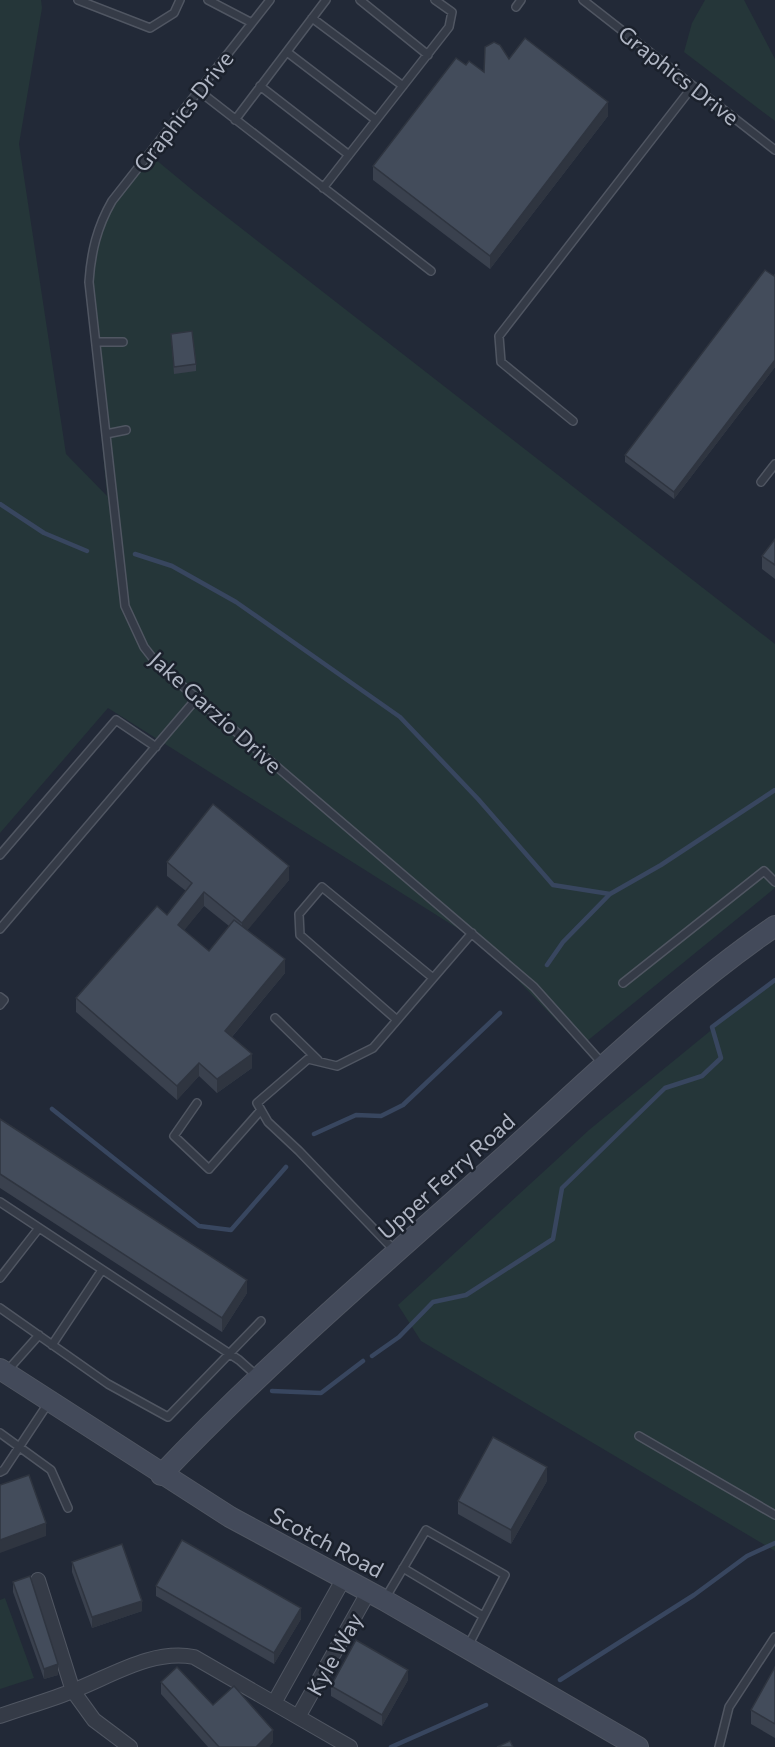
<svg xmlns="http://www.w3.org/2000/svg" width="775" height="1747" font-family="Commissioner,sans-serif">
  <style>
    .green { fill: #253639 }
    .lines { fill: none; stroke-linecap: round; stroke-linejoin: round }
    .stream { stroke: #38465f; stroke-width: 4.5 }
    .service-casing { stroke: #505662; stroke-width: 10 }
    .minor-casing { stroke: #505662; stroke-width: 16 }
    .secondary-casing { stroke: #505662; stroke-width: 22 }
    .service { stroke: #353b47; stroke-width: 7 }
    .minor { stroke: #353b47; stroke-width: 14 }
    .secondary { stroke: #434a5a; stroke-width: 20 }
    .wall { fill: #3a414e; fill-rule: evenodd }
    .shaded-wall { fill: #2f3540 }
    .building { fill: #434c5b; stroke: #2f3540; stroke-width: 1.5 }
    .labels { text-anchor: middle; dominant-baseline: central; stroke-width: 5; stroke-linejoin: round; paint-order: stroke }
    .street-label { font-size: 22px; fill: #b0b6c4; stroke: #1b212c }
  </style>
  <rect width="100%" height="100%" fill="#222937"/>
  <path class="green" d="M 0,0 L 41,0 L 42,8 L 19,144 L 66,454 L 107,496 L 86,269 L 114,193 L 149,154 L 196,193 L 775,644 L 775,888 L 581,1046 L 484,945 L 108,708 L 0,833 Z
    M 705,0 L 744,0 L 775,59 L 775,121 L 684,52 L 692,23 Z
    M 775,978 L 775,1551 L 421,1341 L 398,1305 L 589,1130 Z
    M 5,1598 L 34,1678 L 0,1689 L 0,1600 Z"/>
  <g class="lines">
    <path class="stream" d="M 0,504 L 44,533 L 87,551
      M 135,554 L 172,566 L 236,602 L 400,717 L 478,799 L 553,885 L 610,894 L 661,865 L 775,790
      M 547,965 L 563,942 L 610,894
      M 52,1109 L 199,1226 L 231,1230 L 286,1167
      M 314,1134 L 356,1115 L 381,1116 L 403,1105 L 500,1013
      M 372,1356 L 399,1337 L 433,1302 L 466,1295 L 553,1239 L 562,1188 L 665,1088 L 702,1076 L 721,1058 L 712,1027 L 775,980
      M 272,1391 L 321,1393 L 363,1361
      M 560,1680 L 694,1595 L 747,1556 L 775,1543
      M 391,1747 L 486,1705"/>
    <defs>
      <path id="service" d="M 78,0 L 150,28 L 174,13 L 180,0
        M 208,0 L 252,23
        M 270,0 L 112,201 C 97,227 91,252 89,282 L 125,606 L 144,647 L 158,665 L 534,987 L 602,1063
        M 360,0 L 428,55
        M 583,0 L 775,150
        M 516,7 L 521,0
        M 312,18 L 403,86
        M 287,52 L 376,120
        M 260,86 L 349,155
        M 199,91 L 431,271
        M 235,120 L 326,0
        M 323,188 L 449,27 L 452,12 L 435,0
        M 96,342 L 123,342
        M 573,421 L 501,362 L 499,336 L 693,86
        M 106,434 L 126,430
        M 761,482 L 775,464
        M 0,855 L 116,720 L 156,747
        M 0,929 L 197,698
        M 623,983 L 764,871 L 775,882
        M 0,997 L 4,1000 L 0,1005
        M 275,1018 L 318,1060
        M 397,1020 L 300,935 L 299,914 L 322,887 L 433,978
        M 197,1103 L 174,1136 L 209,1169 L 261,1110
        M 0,1202 L 239,1360 L 258,1377
        M 395,1251 L 299,1151 L 268,1122 L 257,1103 L 308,1059 L 337,1066 L 373,1048 L 472,933
        M 0,1278 L 39,1228
        M 0,1308 L 108,1384 L 168,1417 L 261,1321
        M 52,1345 L 102,1270
        M 7,1371 L 39,1335
        M 0,1433 L 51,1470 L 68,1508
        M 639,1436 L 775,1515
        M 0,1472 L 4,1470 L 49,1402
        M 403,1568 L 483,1616
        M 386,1597 L 426,1530 L 505,1575 L 468,1646
        M 719,1747 L 729,1707 L 775,1637"/>
      <path id="minor" d="M 38,1580 L 73,1691 L 94,1720 L 130,1747
        M 274,1703 L 344,1578
        M 0,1716 C 25,1707 51,1700 75,1690 C 113,1675 153,1649 194,1657 L 350,1747
        M 298,1717 L 369,1591"/>
      <path id="secondary" d="M 0,1369 L 230,1517 L 384,1600 L 638,1747
        M 161,1475 C 267,1363 385,1263 499,1161 C 589,1080 676,994 775,926"/>
    </defs>
    <use href="#service" class="service-casing"/>
    <use href="#minor" class="minor-casing"/>
    <use href="#secondary" class="secondary-casing"/>
    <use href="#service" class="service"/>
    <use href="#minor" class="minor"/>
    <use href="#secondary" class="secondary"/>
  </g>
  <path class="wall" d="M 509,59 L 608,116 L 490,269 L 373,180 L 373,166 L 466,65 L 484,72 Z
    M 775,274 L 775,367 L 674,499 L 625,462 L 625,455 Z
    M 171,334 L 196,364 L 196,371 L 174,374 Z
    M 775,539 L 775,579 L 762,569 L 762,556 Z
    M 167,862 L 289,880 L 247,930 L 285,973 L 232,1037 L 252,1068 L 217,1093 L 199,1076 L 177,1100 L 76,1012 L 76,998 L 167,915 L 186,891 L 167,876 ZM 204,906 L 229,926 L 209,951 L 184,930 Z
    M 0,1119 L 247,1293 L 222,1332 L 0,1188 Z
    M 547,1481 L 511,1544 L 458,1514 L 458,1501 Z
    M 72,1562 L 142,1611 L 92,1628 L 72,1572 Z
    M 13,1582 L 58,1675 L 44,1679 L 13,1592 Z
    M 156,1586 L 301,1619 L 274,1664 L 156,1596 Z
    M 775,1667 L 775,1738 L 751,1724 L 751,1710 Z
    M 408,1680 L 382,1726 L 331,1696 L 331,1686 Z
    M 161,1682 L 213,1705 L 273,1742 L 269,1747 L 208,1747 L 161,1694 Z"/>
  <path class="shaded-wall" d="M 608,102 L 608,116 L 490,269 L 490,256 Z
    M 775,360 L 775,367 L 674,499 L 674,492 Z
    M 289,866 L 289,880 L 242,937 L 242,923 Z
    M 204,892 L 204,906 L 178,938 L 178,925 Z
    M 285,959 L 285,973 L 225,1045 L 225,1031 Z
    M 252,1054 L 252,1068 L 217,1093 L 217,1079 Z
    M 199,1063 L 199,1076 L 177,1100 L 177,1086 Z
    M 247,1280 L 247,1293 L 222,1332 L 222,1318 Z
    M 547,1467 L 547,1481 L 511,1544 L 511,1530 Z
    M 46,1523 L 46,1536 L 0,1553 L 0,1540 Z
    M 142,1601 L 142,1611 L 92,1628 L 92,1617 Z
    M 301,1608 L 301,1619 L 274,1664 L 274,1653 Z
    M 58,1664 L 58,1675 L 44,1679 L 44,1669 Z
    M 408,1670 L 408,1680 L 382,1726 L 382,1715 Z
    M 273,1730 L 273,1742 L 269,1747 L 256,1747 Z"/>
  <path class="building" d="M 525,38 L 608,102 L 490,256 L 373,166 L 456,58 L 466,65 L 469,61 L 484,72 L 485,47 L 494,42 L 500,45 L 509,59 Z
    M 765,270 L 774,276 L 775,274 L 775,360 L 674,492 L 625,455 Z
    M 192,331 L 196,364 L 174,367 L 171,334 Z
    M 775,539 L 775,565 L 762,556 Z
    M 213,804 L 289,866 L 242,923 L 204,892 L 178,925 L 209,951 L 234,920 L 285,959 L 225,1031 L 252,1054 L 217,1079 L 199,1063 L 177,1086 L 76,998 L 157,906 L 167,915 L 192,883 L 167,862 Z
    M 0,1119 L 247,1280 L 222,1318 L 0,1174 Z
    M 493,1437 L 547,1467 L 511,1530 L 458,1501 Z
    M 29,1475 L 46,1523 L 0,1540 L 0,1485 Z
    M 182,1540 L 301,1608 L 274,1653 L 156,1586 Z
    M 122,1544 L 142,1601 L 92,1617 L 72,1562 Z
    M 30,1576 L 58,1664 L 44,1669 L 13,1582 Z
    M 356,1640 L 408,1670 L 382,1715 L 331,1686 Z
    M 177,1667 L 213,1705 L 234,1686 L 273,1730 L 256,1747 L 219,1747 L 161,1682 Z
    M 775,1667 L 775,1724 L 751,1710 Z
    M 510,1741 L 513,1747 L 497,1747 Z"/>
  <g class="labels">
    <g class="street-label">
      <text transform="translate(679 75) rotate(38)">Graphics Drive</text>
      <text transform="translate(183 111) rotate(-52)">Graphics Drive</text>
      <text transform="translate(216 712) rotate(42)">Jake Garzio Drive</text>
      <text transform="translate(446 1176) rotate(-42)">Upper Ferry Road</text>
      <text transform="translate(327 1542) rotate(28)">Scotch Road</text>
      <text transform="translate(334 1654) rotate(-61)">Kyle Way</text>
    </g>
  </g>
</svg>
